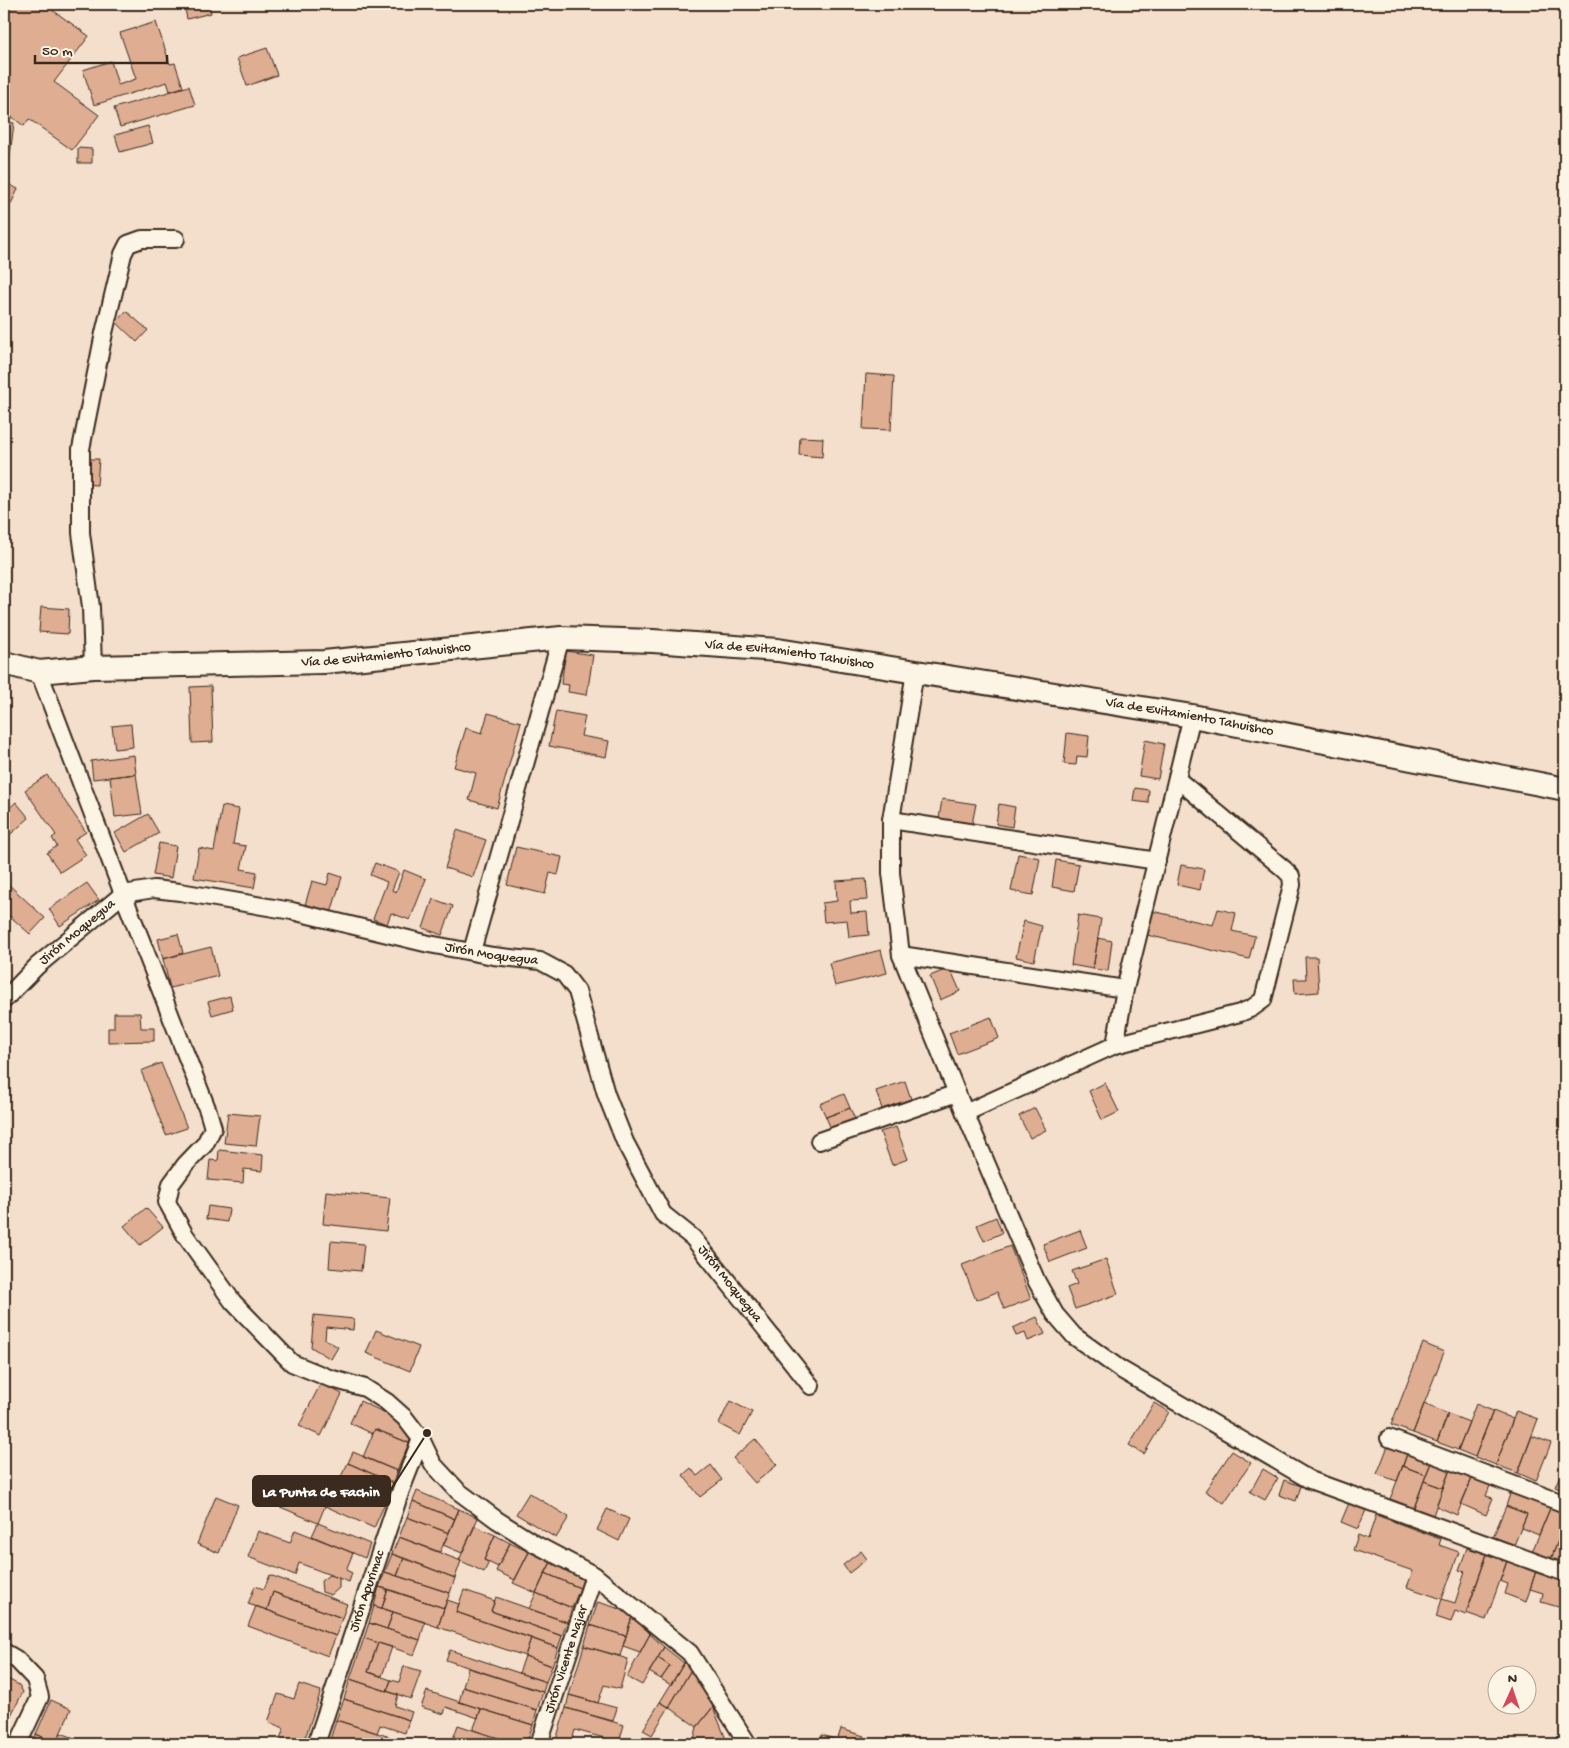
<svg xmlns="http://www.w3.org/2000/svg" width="1569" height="1748" font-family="'Gochi Hand',sans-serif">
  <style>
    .building { fill: #dfad91; stroke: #3b2a1e }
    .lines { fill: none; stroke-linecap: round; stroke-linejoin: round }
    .minor-casing { stroke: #3b2a1e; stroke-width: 20 }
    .secondary-casing { stroke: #3b2a1e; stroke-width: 26 }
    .minor { stroke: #fcf5e5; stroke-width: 16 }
    .secondary { stroke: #fcf5e5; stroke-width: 22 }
    .labels { text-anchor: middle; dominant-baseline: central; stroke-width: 4; stroke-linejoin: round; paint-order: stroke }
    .street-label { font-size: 14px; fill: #3b2a1e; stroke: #fcf5e5 }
    .leader { fill: none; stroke: #3b2a1e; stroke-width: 2 }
    .callout-dot { fill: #3b2a1e; stroke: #fcf5e5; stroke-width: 2 }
    .callout { fill: #3b2a1e; stroke: #3b2a1e; stroke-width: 2 }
    .callout-label { font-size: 15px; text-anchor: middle; font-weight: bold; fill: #fff }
  </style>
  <rect width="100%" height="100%" fill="#f3dfcc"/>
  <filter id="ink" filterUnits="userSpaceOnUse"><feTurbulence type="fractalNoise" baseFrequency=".02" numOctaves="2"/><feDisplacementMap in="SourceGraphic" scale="10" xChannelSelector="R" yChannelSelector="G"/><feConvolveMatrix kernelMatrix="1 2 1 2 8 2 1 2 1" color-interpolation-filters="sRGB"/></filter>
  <g filter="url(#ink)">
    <path class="building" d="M 4,4 L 44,4 L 89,36 L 54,82 L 99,115 L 72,150 L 29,119 L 24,126 L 4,111 Z
      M 184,4 L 209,4 L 211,13 L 187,19 Z
      M 156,22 L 170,64 L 175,63 L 183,87 L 170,91 L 167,82 L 94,105 L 83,70 L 111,61 L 118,85 L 136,79 L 120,33 Z
      M 267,48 L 277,75 L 247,86 L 237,58 Z
      M 189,86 L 195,105 L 120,127 L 114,108 Z
      M 4,121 L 14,123 L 9,163 L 4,163 Z
      M 148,126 L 153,143 L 120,152 L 115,135 Z
      M 78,148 L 92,149 L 92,163 L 78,163 Z
      M 4,182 L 18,189 L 9,208 L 4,205 Z
      M 126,311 L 148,330 L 137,342 L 116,322 Z
      M 866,374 L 894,376 L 891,430 L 863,429 Z
      M 800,437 L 823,438 L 822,457 L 799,455 Z
      M 85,459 L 99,459 L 97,485 L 83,484 Z
      M 41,607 L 69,609 L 68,634 L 39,632 Z
      M 566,651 L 593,655 L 587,695 L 568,692 L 569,685 L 561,684 Z
      M 211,686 L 213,742 L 192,743 L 190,687 Z
      M 556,711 L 585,716 L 581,736 L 609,741 L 606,757 L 549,746 Z
      M 488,713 L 521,722 L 497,808 L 469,800 L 476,773 L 454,767 L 466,728 L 482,733 Z
      M 131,724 L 133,747 L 115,749 L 112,726 Z
      M 1067,733 L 1089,736 L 1087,757 L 1077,756 L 1076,765 L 1064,764 Z
      M 1145,740 L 1164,744 L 1158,779 L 1139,776 Z
      M 134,755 L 136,774 L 93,779 L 91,761 Z
      M 136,774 L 142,814 L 115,817 L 110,777 Z
      M 47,775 L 86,832 L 75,839 L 86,855 L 60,872 L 47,853 L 57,846 L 52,838 L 56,835 L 25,790 Z
      M 1135,788 L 1149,790 L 1148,803 L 1133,801 Z
      M 942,799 L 976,804 L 972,824 L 939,819 Z
      M 16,802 L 29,818 L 4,840 L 4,813 Z
      M 999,804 L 1015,807 L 1012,827 L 996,824 Z
      M 222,806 L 239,809 L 233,844 L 246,846 L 241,869 L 257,872 L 254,888 L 194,878 L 199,848 L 214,851 Z
      M 148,814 L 159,833 L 126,852 L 115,833 Z
      M 457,830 L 486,840 L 473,877 L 445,868 Z
      M 159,843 L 176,846 L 171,878 L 153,875 Z
      M 516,847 L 562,857 L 558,875 L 550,873 L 545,894 L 507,885 Z
      M 1018,854 L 1040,858 L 1033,895 L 1011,891 Z
      M 1056,860 L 1079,864 L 1074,891 L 1052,887 Z
      M 375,863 L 399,872 L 392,890 L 396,892 L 404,870 L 426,879 L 410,920 L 391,913 L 387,924 L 373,919 L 387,882 L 370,875 Z
      M 1181,865 L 1204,869 L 1200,890 L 1177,885 Z
      M 330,873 L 342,877 L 331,913 L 305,905 L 312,881 L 327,885 Z
      M 866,879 L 868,900 L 850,901 L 851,913 L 867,912 L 869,935 L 849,937 L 847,920 L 824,922 L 822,903 L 837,901 L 836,881 Z
      M 87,883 L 99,900 L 60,926 L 49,909 Z
      M 8,884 L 45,918 L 30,934 L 4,911 L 4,889 Z
      M 433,899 L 453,906 L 442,935 L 423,928 Z
      M 1218,909 L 1236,913 L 1232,931 L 1255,936 L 1249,959 L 1147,935 L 1152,911 L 1213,925 Z
      M 1078,915 L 1101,919 L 1093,969 L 1071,965 Z
      M 1024,921 L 1042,926 L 1034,961 L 1016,957 Z
      M 178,934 L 183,953 L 163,959 L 158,939 Z
      M 1098,938 L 1112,941 L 1108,971 L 1093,969 Z
      M 211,947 L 218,976 L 170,988 L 163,959 Z
      M 881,950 L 887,973 L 835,986 L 829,963 Z
      M 1305,957 L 1317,957 L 1319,992 L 1295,994 L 1294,979 L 1306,979 Z
      M 950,968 L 960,991 L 940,1000 L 930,976 Z
      M 230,996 L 233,1009 L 212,1015 L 208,1002 Z
      M 114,1013 L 140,1013 L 141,1028 L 154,1028 L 154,1041 L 108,1042 L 108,1028 L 114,1028 Z
      M 991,1017 L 999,1038 L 957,1054 L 949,1033 Z
      M 161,1063 L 187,1128 L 166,1135 L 141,1071 Z
      M 905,1081 L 911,1099 L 882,1109 L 876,1091 Z
      M 1105,1083 L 1119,1112 L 1102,1120 L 1089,1091 Z
      M 844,1094 L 850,1108 L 826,1117 L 820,1104 Z
      M 850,1108 L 855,1119 L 831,1129 L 826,1117 Z
      M 1035,1108 L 1046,1130 L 1030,1138 L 1019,1116 Z
      M 228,1113 L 260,1116 L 256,1146 L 224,1143 Z
      M 896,1127 L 908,1159 L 892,1165 L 880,1132 Z
      M 219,1150 L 263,1155 L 262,1171 L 244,1169 L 243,1183 L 208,1180 L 210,1160 L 218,1161 Z
      M 326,1191 L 390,1198 L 386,1231 L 323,1224 Z
      M 208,1206 L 229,1209 L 227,1222 L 206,1219 Z
      M 146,1208 L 163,1227 L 140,1245 L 124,1226 Z
      M 996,1217 L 1002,1233 L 984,1241 L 977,1225 Z
      M 1080,1230 L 1087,1248 L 1050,1262 L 1043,1244 Z
      M 331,1241 L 364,1244 L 361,1271 L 329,1268 Z
      M 1010,1246 L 1031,1299 L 1004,1309 L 997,1292 L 976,1300 L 962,1265 Z
      M 1106,1259 L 1118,1294 L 1075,1309 L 1067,1288 L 1077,1284 L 1072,1271 Z
      M 314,1315 L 354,1319 L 353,1330 L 326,1327 L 325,1339 L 338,1347 L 331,1359 L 311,1347 Z
      M 1037,1317 L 1045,1334 L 1028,1341 L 1025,1333 L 1016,1336 L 1013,1328 Z
      M 376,1330 L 419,1347 L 410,1371 L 366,1353 Z
      M 1423,1343 L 1444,1352 L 1413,1433 L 1391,1425 Z
      M 321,1383 L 342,1394 L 321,1436 L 299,1426 Z
      M 360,1401 L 400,1420 L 411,1438 L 409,1443 L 375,1429 L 373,1434 L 350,1423 Z
      M 730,1401 L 752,1412 L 740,1435 L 719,1424 Z
      M 1154,1403 L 1169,1412 L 1144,1454 L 1129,1445 Z
      M 1424,1404 L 1448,1414 L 1437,1442 L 1413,1433 Z
      M 1476,1404 L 1493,1411 L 1475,1457 L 1458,1450 Z
      M 1493,1411 L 1513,1419 L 1496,1465 L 1475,1457 Z
      M 1516,1411 L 1538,1419 L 1518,1473 L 1496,1465 Z
      M 1448,1414 L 1469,1422 L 1458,1450 L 1437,1442 Z
      M 375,1429 L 409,1443 L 397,1471 L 363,1457 Z
      M 1532,1436 L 1551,1443 L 1536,1481 L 1518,1473 Z
      M 755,1439 L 777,1465 L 755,1483 L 733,1458 Z
      M 1388,1446 L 1407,1454 L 1397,1481 L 1377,1474 Z
      M 1232,1451 L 1251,1463 L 1224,1503 L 1205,1491 Z
      M 1408,1451 L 1432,1460 L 1426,1475 L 1403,1466 Z
      M 353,1452 L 397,1471 L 393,1483 L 348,1463 Z
      M 1432,1460 L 1451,1467 L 1443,1488 L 1424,1481 Z
      M 348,1463 L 393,1483 L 386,1501 L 339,1480 Z
      M 1565,1463 L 1565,1491 L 1555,1487 Z
      M 711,1465 L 722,1480 L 700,1497 L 683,1475 L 691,1468 L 697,1476 Z
      M 1403,1466 L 1426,1475 L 1414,1508 L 1390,1499 Z
      M 1451,1467 L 1473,1476 L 1457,1515 L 1436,1506 Z
      M 1263,1469 L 1278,1478 L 1265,1500 L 1250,1492 Z
      M 1473,1476 L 1491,1483 L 1486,1496 L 1493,1498 L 1486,1515 L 1461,1504 Z
      M 1284,1480 L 1301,1486 L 1296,1501 L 1279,1495 Z
      M 1424,1481 L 1443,1488 L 1433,1515 L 1414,1508 Z
      M 286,1488 L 325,1506 L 318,1523 L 278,1506 Z
      M 361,1490 L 386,1501 L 374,1528 L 325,1506 L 331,1494 L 354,1505 Z
      M 417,1491 L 459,1509 L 455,1519 L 413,1501 Z
      M 1511,1491 L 1551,1506 L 1539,1535 L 1521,1528 L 1527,1514 L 1506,1506 Z
      M 529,1493 L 569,1517 L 556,1538 L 516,1514 Z
      M 216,1496 L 238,1505 L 219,1553 L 197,1544 Z
      M 413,1501 L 455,1519 L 449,1533 L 407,1517 Z
      M 1349,1503 L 1366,1510 L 1358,1529 L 1341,1522 Z
      M 1506,1506 L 1527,1514 L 1514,1545 L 1493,1537 Z
      M 1551,1506 L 1565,1512 L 1565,1523 L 1551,1559 L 1532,1552 Z
      M 459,1509 L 478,1518 L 462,1553 L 443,1545 Z
      M 607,1509 L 629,1519 L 619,1541 L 597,1530 Z
      M 1376,1515 L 1441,1539 L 1439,1545 L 1459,1552 L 1442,1599 L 1407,1587 L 1413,1571 L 1353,1550 L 1358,1535 L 1368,1539 Z
      M 407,1517 L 449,1533 L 440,1552 L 399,1537 Z
      M 318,1523 L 370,1544 L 365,1558 L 312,1536 Z
      M 1565,1523 L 1565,1565 L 1551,1559 Z
      M 475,1526 L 495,1535 L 484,1560 L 489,1562 L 484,1572 L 459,1560 Z
      M 295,1530 L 353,1553 L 346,1570 L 352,1573 L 349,1582 L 299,1563 L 295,1575 L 248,1557 L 258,1531 L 290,1543 Z
      M 495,1535 L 510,1543 L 498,1567 L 484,1560 Z
      M 399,1537 L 461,1561 L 455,1578 L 392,1554 Z
      M 510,1543 L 529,1552 L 515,1580 L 496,1571 Z
      M 1467,1548 L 1487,1554 L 1466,1615 L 1455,1611 L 1451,1622 L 1436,1617 L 1442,1599 L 1455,1603 L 1465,1572 L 1459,1570 Z
      M 861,1551 L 867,1559 L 849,1573 L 843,1565 Z
      M 529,1552 L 551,1562 L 536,1593 L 513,1583 Z
      M 392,1554 L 404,1558 L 397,1576 L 385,1572 Z
      M 1487,1554 L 1507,1561 L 1486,1620 L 1466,1613 Z
      M 404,1558 L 455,1578 L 450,1593 L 397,1576 Z
      M 1507,1561 L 1536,1571 L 1526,1602 L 1505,1594 L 1508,1584 L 1500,1581 Z
      M 551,1562 L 584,1577 L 580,1588 L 545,1573 Z
      M 1536,1571 L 1565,1581 L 1565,1598 L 1562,1608 L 1541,1602 L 1543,1593 L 1530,1589 Z
      M 385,1572 L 450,1593 L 444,1608 L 379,1587 Z
      M 545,1573 L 580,1588 L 572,1608 L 536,1593 Z
      M 270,1575 L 347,1604 L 342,1618 L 273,1592 L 267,1610 L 248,1604 L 255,1586 L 264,1589 Z
      M 329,1575 L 339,1578 L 339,1588 L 331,1595 L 322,1592 L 321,1581 Z
      M 379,1587 L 388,1589 L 382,1608 L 374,1606 Z
      M 388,1589 L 444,1608 L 438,1627 L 382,1608 Z
      M 464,1590 L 495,1601 L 491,1611 L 562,1636 L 558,1648 L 456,1612 Z
      M 273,1592 L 342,1618 L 336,1636 L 267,1610 Z
      M 536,1593 L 572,1608 L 567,1622 L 529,1609 Z
      M 496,1597 L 567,1622 L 562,1636 L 491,1611 Z
      M 447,1600 L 459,1604 L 456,1612 L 531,1638 L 525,1656 L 438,1627 Z
      M 598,1602 L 633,1613 L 626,1636 L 590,1625 Z
      M 256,1606 L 336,1636 L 328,1656 L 248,1626 Z
      M 374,1606 L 393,1612 L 387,1629 L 369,1623 Z
      M 393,1612 L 425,1622 L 420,1640 L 387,1629 Z
      M 633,1613 L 650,1634 L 640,1652 L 623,1646 Z
      M 369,1623 L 420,1640 L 414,1655 L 364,1638 Z
      M 590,1625 L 626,1636 L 620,1656 L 584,1646 Z
      M 650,1634 L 664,1647 L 642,1685 L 627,1677 Z
      M 364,1638 L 378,1643 L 368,1672 L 391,1680 L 387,1691 L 350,1679 Z
      M 531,1638 L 558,1648 L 552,1666 L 525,1656 Z
      M 378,1643 L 392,1647 L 382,1676 L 368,1672 Z
      M 584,1646 L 628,1659 L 620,1689 L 604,1685 L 598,1703 L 569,1695 Z
      M 664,1647 L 684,1663 L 671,1685 L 661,1679 L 670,1666 L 658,1658 Z
      M 450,1650 L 546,1682 L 543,1692 L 446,1660 Z
      M 525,1656 L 552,1666 L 546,1682 L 519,1673 Z
      M 658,1658 L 670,1666 L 661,1679 L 649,1672 Z
      M 684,1663 L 692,1668 L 669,1707 L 660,1702 Z
      M 404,1666 L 421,1671 L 411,1699 L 387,1691 L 391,1680 L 399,1682 Z
      M 468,1668 L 543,1692 L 537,1710 L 463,1687 Z
      M 692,1668 L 713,1707 L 697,1727 L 669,1707 Z
      M 4,1677 L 19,1685 L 23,1692 L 8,1721 L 4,1719 Z
      M 350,1679 L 398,1695 L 395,1706 L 412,1712 L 409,1720 L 344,1699 Z
      M 299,1684 L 321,1691 L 303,1744 L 278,1744 L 284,1728 L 268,1722 L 278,1694 L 294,1699 Z
      M 463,1687 L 537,1710 L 533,1725 L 459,1702 Z
      M 427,1691 L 481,1709 L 478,1718 L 446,1707 L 444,1714 L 421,1707 Z
      M 569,1695 L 617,1708 L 613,1721 L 566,1708 Z
      M 344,1699 L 409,1720 L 405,1733 L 380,1725 L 377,1733 L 336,1720 Z
      M 51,1700 L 71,1709 L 56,1743 L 36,1734 Z
      M 660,1702 L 669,1707 L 652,1735 L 643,1730 Z
      M 713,1707 L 728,1744 L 693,1744 L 697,1727 Z
      M 566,1708 L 624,1725 L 619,1742 L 575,1730 L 571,1744 L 556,1740 Z
      M 481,1709 L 533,1725 L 526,1744 L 517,1744 L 473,1730 Z
      M 336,1720 L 390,1737 L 388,1744 L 345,1744 L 330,1740 Z
      M 458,1725 L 473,1730 L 517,1744 L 469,1744 L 453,1739 Z
      M 841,1729 L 864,1736 L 861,1744 L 836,1744 Z
      M 61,1733 L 85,1742 L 84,1744 L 56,1744 Z
      M 36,1734 L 56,1743 L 56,1744 L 32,1744 Z
      M 822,1735 L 837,1740 L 836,1744 L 819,1744 Z"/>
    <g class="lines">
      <defs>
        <g id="minor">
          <path d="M 93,667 L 91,607 L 81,533 L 81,449 L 104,333 L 123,254 L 128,244 L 142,239 L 176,239"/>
          <path d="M 39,672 L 123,894 L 208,1111 L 213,1128 L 205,1144 L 185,1165 L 171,1184 L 167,1202 L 185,1235 L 233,1302 L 292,1363 L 329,1378 L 365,1388 L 387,1402 L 405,1418 L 421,1439 L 433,1464 L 458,1491 L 497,1520 L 535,1544 L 594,1575 L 690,1653 L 748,1744"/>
          <path d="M 915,672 L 891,820 L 891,873 L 901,955 L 965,1113 L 1037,1282 L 1055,1314 L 1074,1336 L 1120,1369 L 1310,1480 L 1565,1573"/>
          <path d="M 891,820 L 1157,861"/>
          <path d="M 472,951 L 561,638"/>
          <path d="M 901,955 L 1125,989"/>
          <path id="s1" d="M 4,1000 L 37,966 L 123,894 L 154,889 L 180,892 L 292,911 L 429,944 L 493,956 L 540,961 L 564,974 L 577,991 L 606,1094 L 625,1142 L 663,1214 L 693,1238 L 811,1386"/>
          <path d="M 1115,1045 L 1240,1013 L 1252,1008 L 1263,1000 L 1292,885 L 1291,876 L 1284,869 L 1177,779"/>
          <path d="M 965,1113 L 1115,1045 L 1125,989 L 1192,716"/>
          <path d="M 819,1141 L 957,1093"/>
          <path d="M 1389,1438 L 1565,1504"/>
          <path d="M 4,1652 L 16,1659 L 35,1679 L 40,1697 L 18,1744"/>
          <path id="s2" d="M 316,1744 L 401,1490 L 421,1439"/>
          <path id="s3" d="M 539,1744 L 594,1575"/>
        </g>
        <g id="secondary">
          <path id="s4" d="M 4,663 L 39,672 L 93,667 L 324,662 L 561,638 L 653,641 L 778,650 L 1192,716 L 1565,789"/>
        </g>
      </defs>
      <use href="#minor" class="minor-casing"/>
      <use href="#secondary" class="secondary-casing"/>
      <use href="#minor" class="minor"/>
      <use href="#secondary" class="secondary"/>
    </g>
  </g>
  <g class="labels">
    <g class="street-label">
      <text stroke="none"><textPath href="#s4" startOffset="384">Vía de Evitamiento Tahuishco</textPath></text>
      <text stroke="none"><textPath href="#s4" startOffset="789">Vía de Evitamiento Tahuishco</textPath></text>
      <text stroke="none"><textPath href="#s4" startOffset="1194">Vía de Evitamiento Tahuishco</textPath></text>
      <text stroke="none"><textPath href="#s1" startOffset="100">Jirón Moquegua</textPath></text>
      <text stroke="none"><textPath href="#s1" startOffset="535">Jirón Moquegua</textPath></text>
      <text stroke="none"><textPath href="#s1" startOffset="970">Jirón Moquegua</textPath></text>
      <text stroke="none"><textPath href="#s2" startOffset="161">Jirón Apurimac</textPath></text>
      <text stroke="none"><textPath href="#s3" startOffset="89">Jirón Vicente Najar</textPath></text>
    </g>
  </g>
  <path class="leader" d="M427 1433L390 1491"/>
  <circle class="callout-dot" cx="427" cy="1433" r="5"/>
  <rect class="callout" x="253" y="1476" width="137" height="30" rx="5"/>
  <g class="callout-label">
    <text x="321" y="1496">La Punta de Fachin</text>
  </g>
  <rect width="1569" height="1748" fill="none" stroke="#fcf5e5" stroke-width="20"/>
  <rect x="10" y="10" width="1549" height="1728" fill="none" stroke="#3b2a1e" stroke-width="2" filter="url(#ink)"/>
  <g transform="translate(1512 1690) rotate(3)"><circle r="24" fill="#fcf5e5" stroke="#afa495"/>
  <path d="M0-4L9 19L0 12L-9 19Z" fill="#d1495b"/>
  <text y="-8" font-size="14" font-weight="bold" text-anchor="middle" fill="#3b2a1e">N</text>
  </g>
  <path d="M35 55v8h132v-8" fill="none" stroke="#3b2a1e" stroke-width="2.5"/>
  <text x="42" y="55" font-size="15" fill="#3b2a1e" stroke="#fcf5e5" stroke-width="4" paint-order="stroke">50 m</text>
</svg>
